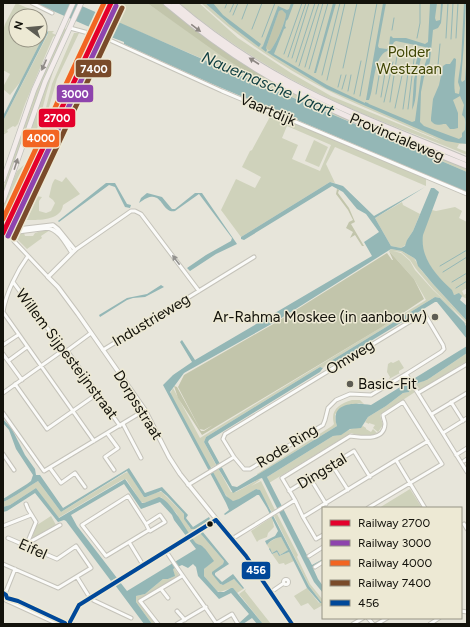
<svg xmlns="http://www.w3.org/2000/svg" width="470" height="627" font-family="Figtree,sans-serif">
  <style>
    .green { fill: #cfd2bb; fill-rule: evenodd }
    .forest { fill: #c2c5ab }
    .water { fill: #94b7b6 }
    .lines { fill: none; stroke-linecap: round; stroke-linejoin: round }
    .stream { stroke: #94b7b6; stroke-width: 1 }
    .minor-casing { stroke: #c5c3ba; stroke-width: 5 }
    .tertiary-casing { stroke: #c5c3ba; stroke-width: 5.5 }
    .primary-casing { stroke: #c2c2bc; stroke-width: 6 }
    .trunk-casing { stroke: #c2c2bc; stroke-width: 7 }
    .minor { stroke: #fbfbf9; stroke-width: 3 }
    .tertiary { stroke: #fbfbf9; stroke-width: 3.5 }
    .primary { stroke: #f3eceb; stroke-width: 4.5 }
    .trunk { stroke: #f0e7e6; stroke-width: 5 }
    .bus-1-casing { stroke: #ede9d4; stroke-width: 7 }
    .bus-1 { stroke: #004899; stroke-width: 4 }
    .rail-1-casing { stroke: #ede9d4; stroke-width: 8 }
    .rail-2-casing { stroke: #ede9d4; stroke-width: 8 }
    .rail-3-casing { stroke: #ede9d4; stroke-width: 8 }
    .rail-4-casing { stroke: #ede9d4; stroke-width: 8 }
    .rail-1 { stroke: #e4002b; stroke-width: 5 }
    .rail-2 { stroke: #8e44ad; stroke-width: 5 }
    .rail-3 { stroke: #f26522; stroke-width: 5 }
    .rail-4 { stroke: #7a4b2a; stroke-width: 5 }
    .oneway { fill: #8d8783 }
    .oneway2 { fill: #8e8a86 }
    .oneway3 { fill: #93928e }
    .poi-dot { fill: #5d5c53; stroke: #ede9d4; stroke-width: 1.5 }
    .bus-dot { fill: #13120b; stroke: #ede9d4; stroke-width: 1.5 }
    .labels { text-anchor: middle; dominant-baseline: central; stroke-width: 3; stroke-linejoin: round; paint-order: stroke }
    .park-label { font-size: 15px; fill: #404706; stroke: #ede9d4 }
    .street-label { font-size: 15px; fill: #13120b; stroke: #ede9d4 }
    .poi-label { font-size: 15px; fill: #13120b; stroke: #ede9d4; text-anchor: end }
    .water-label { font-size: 16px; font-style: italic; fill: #0d3d40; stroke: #ede9d4 }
    .line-badge { stroke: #ede9d4; stroke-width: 1.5 }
    .badge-label { font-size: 11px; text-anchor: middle; font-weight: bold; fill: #fff }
  </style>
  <rect width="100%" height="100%" fill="#e7e5da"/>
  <path class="green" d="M 16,3 L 41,14 L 46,31 L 21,81 L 10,95 L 3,89 L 3,87 L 10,74 L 3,70 L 3,31 L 5,24 ZM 16,16 L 40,16 L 40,40 L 16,40 Z
    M 122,3 L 147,3 L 245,71 L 260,78 L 263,75 L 459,165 L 467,170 L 467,172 L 119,23 L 119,10 Z
    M 179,3 L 199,3 L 238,38 L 291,73 L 331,96 L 440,141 C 434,137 425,134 418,131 C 399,122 379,114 359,105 C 302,80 247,46 201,3 L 205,3 L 230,25 L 207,3 L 467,3 L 467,143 L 459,144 L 457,148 L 467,152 L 467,155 C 422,136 376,121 332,100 C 277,74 226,42 179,3 Z
    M 65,28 L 66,30 L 38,94 L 3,197 L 3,189 L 31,102 L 64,29 Z
    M 48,31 L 54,31 L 52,33 L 56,35 L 53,37 L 25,104 L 18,124 L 15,127 L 13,126 L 7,130 L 8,132 L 3,135 L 3,133 L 5,132 L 3,132 L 3,121 L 48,34 Z
    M 74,33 L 79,33 L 57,79 L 40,139 L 38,139 L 52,84 Z
    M 69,34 L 54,69 L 47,91 L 35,137 L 32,136 L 29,131 L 47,83 Z
    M 272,113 L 426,177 L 426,186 L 335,147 L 326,164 L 335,183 L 330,182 L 241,237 L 221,210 L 236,179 L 255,188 L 261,177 L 242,167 L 250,151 L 252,150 ZM 287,126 L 331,145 L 320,171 L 292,159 L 298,145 L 282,138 Z
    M 314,140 L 328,147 L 319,167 L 305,161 Z
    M 25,164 L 24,169 L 4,211 L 3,211 L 3,207 L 17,171 Z
    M 66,177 L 80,194 L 63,205 C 61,221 38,220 26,220 L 23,225 L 10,223 L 24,193 L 33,197 L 36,196 L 42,197 L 39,201 L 39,211 L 46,213 L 51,211 L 55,203 L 53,200 L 49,197 C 51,191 51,184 55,179 L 62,182 Z
    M 402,202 L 403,205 L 420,214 L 413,231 L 407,240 L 407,244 L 401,248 L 391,246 L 375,218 Z
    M 455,207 L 462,211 L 459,218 L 467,222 L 467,288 L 462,291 L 464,295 L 467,293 L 467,299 L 457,294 L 454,295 C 441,279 421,262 422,239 C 423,230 428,219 432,210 L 436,211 Z
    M 45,230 L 50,230 L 41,236 L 42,238 L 27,249 L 17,239 L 5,233 L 6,231 L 15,233 L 24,233 L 25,236 L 33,236 L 35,233 Z
    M 391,249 L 402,251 L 414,258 L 421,270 L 433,284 L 467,321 L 467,323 L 433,289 L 416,269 L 410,260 L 401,252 L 393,251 L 401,253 L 410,261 L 415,270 L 433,290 L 448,304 L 461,319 L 467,324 L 467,327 L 464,322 L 440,298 L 435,297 L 329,362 L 323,368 L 320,367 L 206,437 L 204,442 L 216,465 L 210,468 L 170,394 L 173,388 L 200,438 L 426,300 L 414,279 L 389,251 Z
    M 467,353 L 467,361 L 420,390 L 416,384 L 430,378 Z
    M 399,360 L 404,368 L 399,371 L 399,373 L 400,373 L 389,379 L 390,377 L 387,372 L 388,364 L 391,362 L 393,363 Z
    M 410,387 L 412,387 L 415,392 L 380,415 L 383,425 L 378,432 L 373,428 L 375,425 L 369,423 L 369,424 L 365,422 L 363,426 L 366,428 L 366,429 L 371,432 L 373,429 L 377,433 C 368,438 360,436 351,433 L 269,483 L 267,477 L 333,436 C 343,435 342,432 349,430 C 353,428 358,428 363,426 L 368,417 L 386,406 L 403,393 L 409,392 Z
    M 352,400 L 360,400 L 364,404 L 359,403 L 335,414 L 335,418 L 337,426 L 257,475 L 257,474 L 332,426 L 334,424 C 330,410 339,404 352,400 Z
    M 218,468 L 231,492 L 236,492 L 259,479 L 260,480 L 251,486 L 261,481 L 275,510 L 272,512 L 258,489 L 256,489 C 250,492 241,501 233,501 C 226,500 216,478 213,472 Z
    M 128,472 L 144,497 C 150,497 155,491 162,492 L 184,514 L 184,518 L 190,528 L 197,529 L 189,534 L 178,518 L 177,514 L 161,497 L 144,503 L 141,502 L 126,479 L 122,480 L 58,518 L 36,488 L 10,505 L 3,507 L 3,502 C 15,497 26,488 38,481 L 61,512 L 125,473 Z
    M 410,489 L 422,508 L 379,508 Z
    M 277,514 L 298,555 L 297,557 L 310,584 L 323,600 L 323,605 L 314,610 L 308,603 L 301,606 L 294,596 L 307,588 L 319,603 L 322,603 L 309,586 L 274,516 Z
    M 51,516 L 56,525 L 31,540 L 37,525 Z
    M 272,517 L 274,527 L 268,533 L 267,537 L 259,540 L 257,542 L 251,531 Z
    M 200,533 L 224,561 L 223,564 L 212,573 L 220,584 L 222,585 L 234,579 L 243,589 L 245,588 L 237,593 L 232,588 L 220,592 L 217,591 L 204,576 L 204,569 L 213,561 L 204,548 L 195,543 L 192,538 Z
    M 278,537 L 281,537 L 288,549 L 287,551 L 280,555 L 277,550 L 272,553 L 267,545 L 268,543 Z
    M 277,552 L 279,556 L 289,552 L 294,561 L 285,565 L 284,563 L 279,564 L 272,554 Z
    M 174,568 L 179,575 L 177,577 L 138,601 L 155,624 L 152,624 L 136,602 L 136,596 L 145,594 L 163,579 L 168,579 L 174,576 L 173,569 Z
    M 246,589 L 245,591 L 271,624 L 263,624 L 239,594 Z"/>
  <path class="forest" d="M 147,3 L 163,3 L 206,38 L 243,64 L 263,75 L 262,79 L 245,71 L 223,57 Z
    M 282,10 L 286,14 C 285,22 276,44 270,51 L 266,48 L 279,11 Z
    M 337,189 L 339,190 L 338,193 L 349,208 L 355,222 L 351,224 L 364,246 L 362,246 L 355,235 L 350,238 L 353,232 L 346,228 L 349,222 L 353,220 L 348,210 L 336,194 Z
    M 389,251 L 414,279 L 424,299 L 382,327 L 202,435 L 178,398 L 174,386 L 177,387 L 201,431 L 204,431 L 213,425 L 204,430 L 200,429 L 178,387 L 184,375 L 275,323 L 387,253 L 392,260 L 393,260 Z"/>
  <path class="water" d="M 35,3 L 75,3 L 100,14 L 99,17 L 105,20 L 107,17 L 193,55 L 467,172 L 467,192 L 210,83 L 130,47 L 124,44 L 124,42 L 100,33 L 94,29 Z
    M 205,3 L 213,3 L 223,15 L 261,44 L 259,47 L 230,25 Z
    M 291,3 L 294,3 L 288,19 L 286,21 L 285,26 L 286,28 L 284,29 L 274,54 L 327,85 L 365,103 L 365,102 L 368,103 L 369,104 L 412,122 L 415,121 L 421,76 L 427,58 L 427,49 L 425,47 L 396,41 L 394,42 L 390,50 C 389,51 386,51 385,52 C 373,60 374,89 369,100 L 366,100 L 383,3 L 386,3 L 378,46 L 379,48 L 387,49 L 389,46 L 390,37 L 391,36 L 393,38 L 406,38 L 425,44 L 428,42 L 430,3 L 437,3 L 435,18 L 436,21 L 440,20 L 441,3 L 443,3 L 441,23 L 438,28 L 433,30 L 430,61 L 428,70 L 424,77 L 421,92 L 420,122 L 424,126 L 459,139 L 462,137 L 462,133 L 465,130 C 465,125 467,118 462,115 L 464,105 L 460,96 L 453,100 L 458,113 L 458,128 L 454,129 L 450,129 L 446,124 C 439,124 436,127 431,121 L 431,118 L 433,99 L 439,85 L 443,66 L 446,64 L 450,64 L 454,58 L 456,59 C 456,71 453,81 455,93 L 459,94 L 460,88 L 458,82 L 461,61 L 464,3 L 466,3 L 464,43 L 461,80 L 462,82 L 465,80 L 467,52 L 467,144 L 458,143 L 446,141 L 327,89 L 273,56 L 267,52 L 269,51 L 270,51 C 276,44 285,23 286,14 L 282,10 L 279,11 L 266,48 L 267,50 L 266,52 L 261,48 L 263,46 L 278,6 L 287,10 L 289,9 Z
    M 333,3 L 336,3 L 316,73 L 314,73 Z
    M 41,14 L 42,14 L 48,33 L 3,121 L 3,116 L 46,31 Z
    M 419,50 L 422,51 C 421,58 420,63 418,70 C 415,82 418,98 412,110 L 414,80 L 416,71 L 415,67 Z
    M 42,165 L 46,167 L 44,172 L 40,176 L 40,189 L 29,196 L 18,220 L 15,219 L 28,190 L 35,184 L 38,175 L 36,174 L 39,166 Z
    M 330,182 L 343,186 L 374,216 L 425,187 L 375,218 L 391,246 L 401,248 L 405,246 L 407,240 L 413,231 L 431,188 L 434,188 L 439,192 L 423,235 C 420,258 436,275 452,290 L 454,295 L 459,293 L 462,296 L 460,300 L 467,306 L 467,321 L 433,284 L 418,266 L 416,260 L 414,258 L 402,251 L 391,249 L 275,322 L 184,373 L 170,392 L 226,496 L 233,501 L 239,499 L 256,489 L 260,490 L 309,586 L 322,603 L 320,603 L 307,588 L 289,552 L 279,556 L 277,552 L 272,554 L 269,549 L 270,548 L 272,553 L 277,550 L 280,555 L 288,550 L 281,537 C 277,537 269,541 267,545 L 265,541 L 275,536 L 278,531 L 267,508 L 259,495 L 257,495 L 225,515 L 224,514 L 229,510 L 226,503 L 163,385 L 173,375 L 192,362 L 180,342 L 182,340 L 195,360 L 372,256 L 364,242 L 379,232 L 366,214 L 357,209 L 343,192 L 332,186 L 244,240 L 241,239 L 241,237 Z
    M 106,183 L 115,183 L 127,204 L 131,205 L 130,208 L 125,207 L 115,187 L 109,185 L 59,222 L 58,221 Z
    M 147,193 L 162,197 L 172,209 L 175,209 L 195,193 L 202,193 L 237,244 L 216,254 L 190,271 L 187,268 L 206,255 L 231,241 L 232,238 L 199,194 L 175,211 C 160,214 163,184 139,203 L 141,198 Z
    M 161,285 L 164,287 L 145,297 L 133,298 L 127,300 L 100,317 L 99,315 L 127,298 L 147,294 Z
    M 435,297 L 440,298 L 464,322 L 467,328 L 467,339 L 437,302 L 435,302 L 328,367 L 327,366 L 327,364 L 329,362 Z
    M 467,346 L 467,353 L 430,378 C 423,383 412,382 409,392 L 403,393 L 386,406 L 368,417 L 361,428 L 350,429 L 341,435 L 333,436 L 267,477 L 312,565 L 323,559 L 323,561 L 313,568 L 318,579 L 323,586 L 323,593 L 314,582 L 262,478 L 259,479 L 233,493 L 218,468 L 204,442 L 206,437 L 320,367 L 323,368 L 320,372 L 209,440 L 208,442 L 232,486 L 237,487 L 337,426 C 329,402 355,402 371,405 Z
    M 3,419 L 12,429 L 25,455 L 35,469 L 36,475 L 40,475 L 63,508 L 129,468 L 145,493 L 162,487 L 188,515 L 186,518 L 193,527 L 209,517 L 210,519 L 199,527 L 200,528 L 197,529 L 191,529 L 184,519 L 184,514 L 167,496 L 161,491 L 146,497 L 144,497 L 127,471 L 61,512 L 38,481 C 26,488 15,497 3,502 L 3,499 L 27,484 L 31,481 L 33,475 L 16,449 L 9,430 L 3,423 Z
    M 125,479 L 142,503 L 144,503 L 159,497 C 170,499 187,532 195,542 C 197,545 200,544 202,546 C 207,550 210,556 214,561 L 204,569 L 204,576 L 218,592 L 224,592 L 231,588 L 233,588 L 263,624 L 257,624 L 252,618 L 243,624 L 238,624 L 249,614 L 231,593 L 219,599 L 198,576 L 196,567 L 193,564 L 188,568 L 182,565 L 173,569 L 175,576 L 168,579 L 163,579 L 145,594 L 136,596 L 136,602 L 152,624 L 144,624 L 115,585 L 120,582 L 127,591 L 196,549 L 174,520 L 172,515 L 160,502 L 141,509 L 124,484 L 71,515 L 77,526 L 117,578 L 111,581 L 66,521 L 64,520 L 58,522 L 35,493 L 7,511 L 3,512 L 3,507 L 10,505 L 36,488 L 59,518 Z
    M 202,531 L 229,564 L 215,573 L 215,575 L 222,582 L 233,574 L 244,588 L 243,589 L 234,579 L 223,585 L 220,584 L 212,574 L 212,572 L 223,564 L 224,561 L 200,533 Z"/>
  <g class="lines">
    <path class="stream" d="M 225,8 L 227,3
      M 230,12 L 234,3
      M 233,15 L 238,3
      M 242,19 L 248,3
      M 252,29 L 262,3
      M 392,30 L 394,18
      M 262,37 L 275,3
      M 417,38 L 420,23 L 420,3
      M 446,38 L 448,3
      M 456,38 L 458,3
      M 451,39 L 453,3
      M 284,54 L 302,3
      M 288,57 L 306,3
      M 292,58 L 309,3
      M 296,62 L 315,3
      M 299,66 L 319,3
      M 305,67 L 323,3
      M 343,68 L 357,3
      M 309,69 L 328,3
      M 436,73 L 439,67 L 438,65 L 440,44
      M 322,75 L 340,3
      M 327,80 L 345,3
      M 338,87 L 341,75
      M 342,89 L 346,75
      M 348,91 L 351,75
      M 354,94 L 361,61
      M 376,94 L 381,64
      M 360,96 L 377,3
      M 381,97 L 386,67
      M 384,102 L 393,62
      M 390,102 L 398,49
      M 395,108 L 404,66
      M 403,109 L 409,66
      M 408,109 L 415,51
      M 440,266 L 467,250
      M 443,272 L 467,257
      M 452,282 L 467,273
      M 456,288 L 467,281"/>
    <defs>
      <path id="minor" d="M 32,3 L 52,13
        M 70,28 L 103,37 L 222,91 L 467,194
        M 14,241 L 48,277
        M 75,250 L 131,211 L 135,211 L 141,214 L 199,291
        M 28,256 C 17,271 6,293 3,312 L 94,441
        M 13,282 L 63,349 L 68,352 L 120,426
        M 3,345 L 18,335
        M 103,350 L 254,257
        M 3,354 L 22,380
        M 8,361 L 27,347
        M 15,384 L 47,429 L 97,394
        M 3,393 L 62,351 L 68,350 L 91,333
        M 418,393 L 467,364
        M 451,402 L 463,421
        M 3,413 L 44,471 L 145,410
        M 432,414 L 467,393
        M 123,424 L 141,458
        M 107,433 L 118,448 L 105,457 L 114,470
        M 443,433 L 467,418
        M 3,454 L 14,470
        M 456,455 L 467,448
        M 234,457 L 223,439 L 225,434 L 424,313 L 443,345 L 444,349 L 441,352 L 406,374
        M 396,460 L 428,441
        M 464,461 L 467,459
        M 332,465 L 348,490
        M 50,468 L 61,483 L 75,473 L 85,487
        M 310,478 L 326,504
        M 188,485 L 234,457 L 244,469 L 250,469 L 323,425 L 325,420 L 328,408 L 336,400 L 350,394 L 371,395 L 406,374 L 467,472
        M 289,491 L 354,451 L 370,477
        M 295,500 L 282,478 L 350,436 C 361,437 384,442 385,424 C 385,421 383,418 383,415 L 403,402 L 442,464 L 368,508
        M 303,517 L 316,539 L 323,535
        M 146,524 L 128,496 L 82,525 L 106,556 L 149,530 L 150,531 L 165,522 L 160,515 L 146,524 L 149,530
        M 464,524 L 467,529
        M 3,526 L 31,515
        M 232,539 L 295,500 L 303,517 L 396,460 L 425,508
        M 129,542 L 143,565
        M 26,544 L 60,525
        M 26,546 L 36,522 L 28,509 L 26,504
        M 166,551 C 182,576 200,599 216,623
        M 309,556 L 323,547
        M 3,564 L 58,588 L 91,568 L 76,546 L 57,559 L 8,538
        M 315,567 L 323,562
        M 77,577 L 90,598 L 95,601 L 131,618
        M283.5 582a2.5 2.5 0 1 1 5 0a2.5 2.5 0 1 1-5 0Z
        M 161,589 L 168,598
        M 271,592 L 284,583
        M 5,594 L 15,569
        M 177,611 L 185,620
        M 461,611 L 467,612
        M 368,618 L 373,624
        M 70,622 L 79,605 L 216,520
        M 158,624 L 140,601 L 182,576
        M 177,624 L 206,607
        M 215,624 L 232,614 L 238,624
        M 353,624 L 363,618
        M 377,624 L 387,618
        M 430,624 L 439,618"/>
      <path id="tertiary" d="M 3,224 L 19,229 L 53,225 L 58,229 L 75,250 L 48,277 L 58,287 L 78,314 L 145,410 L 169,457 L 180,474 L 246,556 L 292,624
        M 3,228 L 16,232 L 47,228 C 59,229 66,244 72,253
        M 3,593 L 6,595 L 7,598
        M 7,598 L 18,601 L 65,623
        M 6,600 L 54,622 L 60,624
        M 65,624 L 68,622 L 72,624"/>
      <path id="primary" d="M 3,180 L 34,90 L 73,3
        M 3,201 L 45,82 L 81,3"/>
      <path id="trunk" d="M 166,3 C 203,34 243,63 286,86 C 343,118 407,141 467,166
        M 174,3 C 209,33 248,60 289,82 C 346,113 408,135 467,160"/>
    </defs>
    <use href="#minor" class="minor-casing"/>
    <use href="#tertiary" class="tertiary-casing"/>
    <use href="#primary" class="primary-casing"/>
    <use href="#trunk" class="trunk-casing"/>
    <use href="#minor" class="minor"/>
    <use href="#tertiary" class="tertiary"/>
    <use href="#primary" class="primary"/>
    <use href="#trunk" class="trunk"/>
    <defs>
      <path id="bus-1" d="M 216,520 L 246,556 L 292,624
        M 3,593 L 6,595 L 7,598 L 18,601 L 65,623
        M 70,622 L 79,605 L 216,520"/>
    </defs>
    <use href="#bus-1" class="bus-1-casing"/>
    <use href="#bus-1" class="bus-1"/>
    <defs>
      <path id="rail-1" d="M 3,233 L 111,3"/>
      <path id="rail-2" d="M 8,236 L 116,6"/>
      <path id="rail-3" d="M 3,219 L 104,3"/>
      <path id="rail-4" d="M 14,238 L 122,8"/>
    </defs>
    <use href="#rail-1" class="rail-1-casing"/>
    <use href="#rail-2" class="rail-2-casing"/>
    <use href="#rail-3" class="rail-3-casing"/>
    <use href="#rail-4" class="rail-4-casing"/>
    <use href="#rail-1" class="rail-1"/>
    <use href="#rail-2" class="rail-2"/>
    <use href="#rail-3" class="rail-3"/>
    <use href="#rail-4" class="rail-4"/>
  </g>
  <defs><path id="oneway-solid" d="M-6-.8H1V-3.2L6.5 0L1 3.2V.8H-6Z"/></defs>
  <g class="oneway">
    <use href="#oneway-solid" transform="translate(196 28) rotate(37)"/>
    <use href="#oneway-solid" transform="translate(254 61) rotate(-147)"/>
  </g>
  <g class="oneway2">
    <use href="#oneway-solid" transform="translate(44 65) rotate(114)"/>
    <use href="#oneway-solid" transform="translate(16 164) rotate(-72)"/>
  </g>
  <use class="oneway3" href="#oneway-solid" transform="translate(176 260) rotate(-127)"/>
  <g class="poi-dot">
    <circle cx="435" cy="317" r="4"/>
    <circle cx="350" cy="384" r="4"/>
  </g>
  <circle class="bus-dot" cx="210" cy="524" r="3.5"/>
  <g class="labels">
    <g class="park-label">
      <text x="409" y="52">Polder<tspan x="409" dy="17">Westzaan</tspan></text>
    </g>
    <g class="street-label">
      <text transform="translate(268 110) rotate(23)">Vaartdijk</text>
      <text transform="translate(397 137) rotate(23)">Provincialeweg</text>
      <text transform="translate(151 320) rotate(-31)">Industrieweg</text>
      <text transform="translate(67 354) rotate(53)">Willem Sijpesteijnstraat</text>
      <text transform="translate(350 357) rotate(-31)">Omweg</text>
      <text transform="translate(138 405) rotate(58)">Dorpsstraat</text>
      <text transform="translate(287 446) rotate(-32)">Rode Ring</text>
      <text transform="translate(322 471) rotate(-31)">Dingstal</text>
      <text transform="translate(33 549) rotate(24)">Eifel</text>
    </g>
    <g class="poi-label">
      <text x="427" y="317">Ar-Rahma Moskee (in aanbouw)</text>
      <text x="358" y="384" text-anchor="start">Basic-Fit</text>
    </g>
    <g class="water-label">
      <text transform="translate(268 84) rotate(23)">Nauernasche Vaart</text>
    </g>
  </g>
  <g class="line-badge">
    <rect x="75" y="59" width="37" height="19" rx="4" fill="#7a4b2a"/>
    <rect x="56" y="84" width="38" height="19" rx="4" fill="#8e44ad"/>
    <rect x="38" y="108" width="38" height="20" rx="4" fill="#e4002b"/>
    <rect x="22" y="129" width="38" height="19" rx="4" fill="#f26522"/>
    <rect x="241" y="561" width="30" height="19" rx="4" fill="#004899"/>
  </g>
  <g class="badge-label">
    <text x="94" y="73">7400</text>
    <text x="75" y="98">3000</text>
    <text x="57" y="122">2700</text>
    <text x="41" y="142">4000</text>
    <text x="256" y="574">456</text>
  </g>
  <rect width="470" height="627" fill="none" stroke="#13120b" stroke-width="8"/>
  <rect x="322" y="507" width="140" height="112" fill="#ede9d4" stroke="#969384"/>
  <rect x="330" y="520" width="20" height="6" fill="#e4002b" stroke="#969384"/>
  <text x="358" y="527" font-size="12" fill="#13120b">Railway 2700</text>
  <rect x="330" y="540" width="20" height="6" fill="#8e44ad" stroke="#969384"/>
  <text x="358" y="547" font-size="12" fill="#13120b">Railway 3000</text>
  <rect x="330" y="560" width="20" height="6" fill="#f26522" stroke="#969384"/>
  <text x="358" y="567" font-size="12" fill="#13120b">Railway 4000</text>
  <rect x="330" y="580" width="20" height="6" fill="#7a4b2a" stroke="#969384"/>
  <text x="358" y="587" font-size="12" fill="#13120b">Railway 7400</text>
  <rect x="330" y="600" width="20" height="6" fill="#004899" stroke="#969384"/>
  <text x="358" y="607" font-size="12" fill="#13120b">456</text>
  <g transform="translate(28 28) rotate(286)"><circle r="19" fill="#ede9d4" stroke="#969384"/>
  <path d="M0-3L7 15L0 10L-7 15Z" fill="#5d5c53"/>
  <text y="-6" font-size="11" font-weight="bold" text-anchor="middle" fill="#13120b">N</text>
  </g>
</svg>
